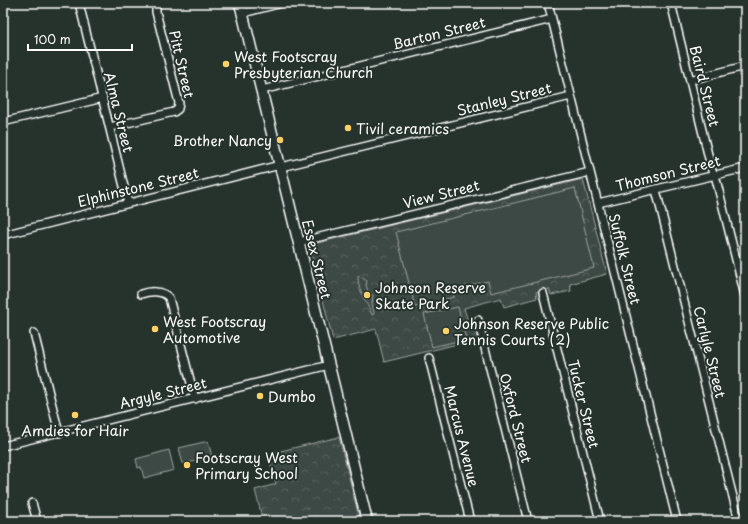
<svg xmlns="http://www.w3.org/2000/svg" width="748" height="524" font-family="'Playpen Sans',sans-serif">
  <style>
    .park { fill: url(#park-crowns); stroke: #9ea4a2 }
    .pitch { fill: #3e4944; stroke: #9ea4a2 }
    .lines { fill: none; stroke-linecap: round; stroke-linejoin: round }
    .street-casing { stroke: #fff; stroke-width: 10 }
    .secondary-casing { stroke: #fff; stroke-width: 13 }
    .street { stroke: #26332d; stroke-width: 7 }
    .secondary { stroke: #26332d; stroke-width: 10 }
    .poi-dot { fill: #ffd166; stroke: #26332d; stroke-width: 1.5 }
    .labels { text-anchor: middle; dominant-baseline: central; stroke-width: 4; stroke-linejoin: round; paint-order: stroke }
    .street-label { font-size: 14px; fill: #fff; stroke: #26332d }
    .poi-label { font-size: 14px; fill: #fff; stroke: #26332d; text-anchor: start }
  </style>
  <defs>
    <pattern id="park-crowns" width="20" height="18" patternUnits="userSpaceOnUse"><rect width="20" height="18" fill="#3e4944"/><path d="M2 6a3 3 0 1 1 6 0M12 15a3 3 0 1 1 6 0" fill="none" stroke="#5b6460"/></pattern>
  </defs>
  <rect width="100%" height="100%" fill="#26332d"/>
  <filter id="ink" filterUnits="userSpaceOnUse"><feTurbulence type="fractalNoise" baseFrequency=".025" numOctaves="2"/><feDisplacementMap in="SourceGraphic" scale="8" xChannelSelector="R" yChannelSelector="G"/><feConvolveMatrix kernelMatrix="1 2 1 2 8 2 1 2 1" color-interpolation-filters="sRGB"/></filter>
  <g filter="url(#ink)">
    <path class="park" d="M 583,179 L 607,274 L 570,284 L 571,291 L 551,295 L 549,289 L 536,292 L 537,298 L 504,307 L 501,298 L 464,308 L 468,322 L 473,321 L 478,339 L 384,362 L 376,329 L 333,340 L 309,245 Z
      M 339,437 L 360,521 L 263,521 L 255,490 L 276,484 L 268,454 Z"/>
    <path class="pitch" d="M 575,188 L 594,268 L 491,293 L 488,281 L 453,289 L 454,297 L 415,307 L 396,232 Z
      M 358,275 L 367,281 L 366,285 L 369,294 L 373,295 L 372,303 L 374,314 L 372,315 C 367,302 357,290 358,275 Z
      M 458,307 L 466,339 L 432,347 L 424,314 Z
      M 208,441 L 212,457 L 183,464 L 179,448 Z
      M 169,450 L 174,470 L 144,478 L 141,467 L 138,468 L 136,459 Z"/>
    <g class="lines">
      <defs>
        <path id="street" d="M 79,3 L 128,203
          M 548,3 L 677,521
          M 671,3 L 713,175
          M 243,13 L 282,3
          M 690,80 L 745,66
          M 262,90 L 552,19
          M 3,122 L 103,98
          M 110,127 L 174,112 L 178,109 L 179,103 L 156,12 L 156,3
          M 281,167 L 571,96
          M 715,175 L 745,296
          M 656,190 L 739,521
          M 598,203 L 745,168
          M 3,235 L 280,165
          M 299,242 L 590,172
          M 543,293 L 600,521
          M 141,294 C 149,291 163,290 169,298 L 195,399
          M 478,320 L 528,521
          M 34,333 L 59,433
          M 429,358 L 470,521
          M 3,446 L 329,365
          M 32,503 L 37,521"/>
        <path id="secondary" d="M 240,3 L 367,521"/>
      </defs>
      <use href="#street" class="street-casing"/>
      <use href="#secondary" class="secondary-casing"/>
      <use href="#street" class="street"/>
      <use href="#secondary" class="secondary"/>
    </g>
  </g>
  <g class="poi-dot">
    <circle cx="226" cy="64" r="4"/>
    <circle cx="348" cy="128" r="4"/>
    <circle cx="280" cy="140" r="4"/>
    <circle cx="367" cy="295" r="4"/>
    <circle cx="155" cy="329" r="4"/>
    <circle cx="446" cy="331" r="4"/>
    <circle cx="260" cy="396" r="4"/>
    <circle cx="75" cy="415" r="4"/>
    <circle cx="187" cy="465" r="4"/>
  </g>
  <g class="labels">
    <g class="street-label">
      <text transform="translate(439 33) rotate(-14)">Barton Street</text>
      <text transform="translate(182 64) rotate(77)">Pitt Street</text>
      <text transform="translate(705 86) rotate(76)">Baird Street</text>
      <text transform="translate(504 99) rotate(-14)">Stanley Street</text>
      <text transform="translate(119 112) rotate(76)">Alma Street</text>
      <text transform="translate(668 173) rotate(-14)">Thomson Street</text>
      <text transform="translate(138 187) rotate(-14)">Elphinstone Street</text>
      <text transform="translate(441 194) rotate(-14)">View Street</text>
      <text transform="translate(317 259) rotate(76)">Essex Street</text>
      <text transform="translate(625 259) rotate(76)">Suffolk Street</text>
      <text transform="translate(710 352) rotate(76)">Carlyle Street</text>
      <text transform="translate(163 393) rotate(-14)">Argyle Street</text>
      <text transform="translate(584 404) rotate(76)">Tucker Street</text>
      <text transform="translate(516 418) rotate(76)">Oxford Street</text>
      <text transform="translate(462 436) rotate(76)">Marcus Avenue</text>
    </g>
    <g class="poi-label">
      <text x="234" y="56">West Footscray<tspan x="234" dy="16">Presbyterian Church</tspan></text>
      <text x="356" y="128">Tivil ceramics</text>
      <text x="272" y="140" text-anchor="end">Brother Nancy</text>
      <text x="375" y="287">Johnson Reserve<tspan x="375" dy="16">Skate Park</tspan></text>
      <text x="163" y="321">West Footscray<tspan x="163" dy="16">Automotive</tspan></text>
      <text x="454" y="323">Johnson Reserve Public<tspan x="454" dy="16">Tennis Courts (2)</tspan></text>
      <text x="268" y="396">Dumbo</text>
      <text x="75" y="430" text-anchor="middle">Amdies for Hair</text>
      <text x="195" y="457">Footscray West<tspan x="195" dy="16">Primary School</tspan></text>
    </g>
  </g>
  <rect width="748" height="524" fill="none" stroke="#26332d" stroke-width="16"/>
  <rect x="8" y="8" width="732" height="508" fill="none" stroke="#fff" stroke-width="1.5" filter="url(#ink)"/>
  <path d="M28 44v6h104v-6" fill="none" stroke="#ffffff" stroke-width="2"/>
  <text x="34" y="44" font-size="12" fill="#ffffff" stroke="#26332d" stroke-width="3" paint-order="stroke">100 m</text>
</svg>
